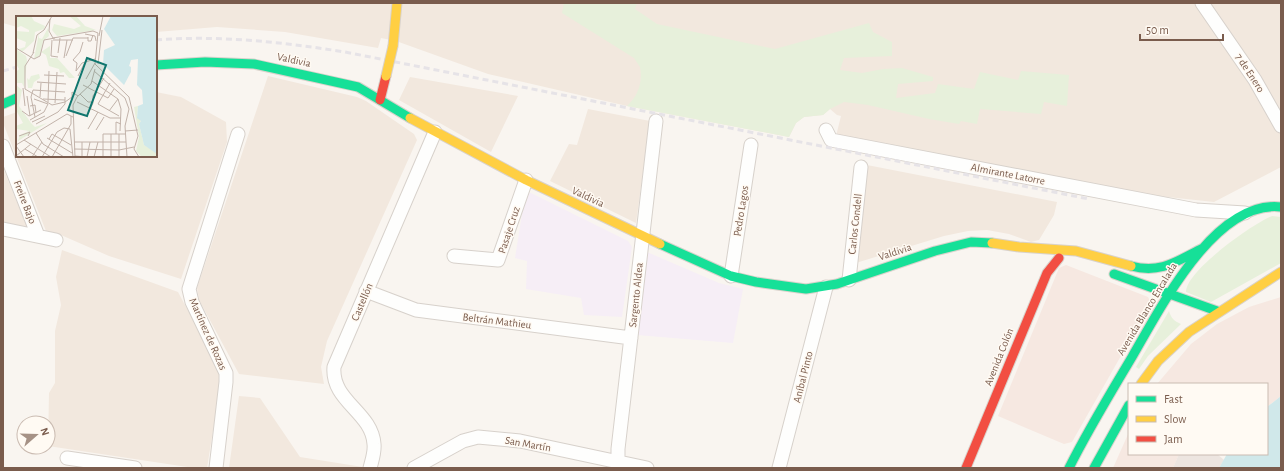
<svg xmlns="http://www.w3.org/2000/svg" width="1284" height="471" font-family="'Alegreya Sans',sans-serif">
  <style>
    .residential { fill: #f2e8de }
    .commercial { fill: #f6e8e1 }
    .industrial { fill: #ede5e0 }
    .education { fill: #f6eef6 }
    .green { fill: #e7f0db }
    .water { fill: #d0e8ea }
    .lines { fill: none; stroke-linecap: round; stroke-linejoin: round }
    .street-casing { stroke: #d7d1cb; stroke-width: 15 }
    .fast-casing { stroke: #d9d2cb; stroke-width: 11 }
    .slow-casing { stroke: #d9d2cb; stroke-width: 11 }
    .jam-casing { stroke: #d9d2cb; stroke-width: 11 }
    .street { stroke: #fefefd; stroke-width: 13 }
    .fast { stroke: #16e098; stroke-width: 9 }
    .slow { stroke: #ffcf43; stroke-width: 9 }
    .jam { stroke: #f24e42; stroke-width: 9 }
    .rail { stroke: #e6e3e7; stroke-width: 3; stroke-dasharray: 6 4; stroke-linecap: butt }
    .slow-bridge-casing { stroke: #d9d2cb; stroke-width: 11; stroke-linecap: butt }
    .slow-bridge { stroke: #ffcf43; stroke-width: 9 }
    .labels { text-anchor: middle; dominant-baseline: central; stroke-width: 3; stroke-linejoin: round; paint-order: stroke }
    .street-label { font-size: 11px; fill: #7a5c4d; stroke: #fffaf3 }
    .inset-road { fill: none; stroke: #c2b3aa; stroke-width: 1 }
    .view { fill: #0f766e; fill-opacity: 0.15; stroke: #0f766e; stroke-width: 2 }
    .inset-edge { fill: none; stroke: #7a5c4d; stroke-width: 2 }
  </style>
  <rect width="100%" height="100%" fill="#f9f5f0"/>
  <path class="residential" d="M 3,3 L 1281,3 L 1281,167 L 1214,202 L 1149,195 L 836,136 L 841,116 L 837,115 L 830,109 L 823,115 L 804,117 L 796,123 L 789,137 L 627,106 L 488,74 L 396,41 L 381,38 L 378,48 L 285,32 L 217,27 L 156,32 L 156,17 L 17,17 L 17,27 L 3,23 Z
    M 268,76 L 357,97 L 366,101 L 414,134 L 417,140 L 327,341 L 321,367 L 324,384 L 239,374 L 199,300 L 197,288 Z
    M 410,77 L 518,96 L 491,152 L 399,100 Z
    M 156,92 L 181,97 L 226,122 L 227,142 L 181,279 L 109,256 L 61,235 L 46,231 L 3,123 L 3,117 L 17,112 L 17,156 L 156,156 Z
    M 588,109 L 650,121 L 636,223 L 550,181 L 569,144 L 577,145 Z
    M 867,165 L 1057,202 L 1054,215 L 1039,240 L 1031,242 L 1009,234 L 987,230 L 968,231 L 944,236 L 846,266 L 862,168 Z
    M 3,168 L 27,227 L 25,229 L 3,224 Z
    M 62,250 L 178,292 L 218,367 L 220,376 L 220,387 L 207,468 L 194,468 L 48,446 L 49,393 L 55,383 L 55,331 L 61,305 L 56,277 Z
    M 239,396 L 260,398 L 300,457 L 369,468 L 229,468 Z"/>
  <path class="commercial" d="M 1066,265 L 1148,297 L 1151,303 L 1072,442 L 1064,444 L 998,416 L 1059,268 Z
    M 1281,297 L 1281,396 L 1267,407 L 1267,384 L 1157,384 L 1191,344 L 1217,324 L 1249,307 Z
    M 1129,432 L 1129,454 L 1179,454 L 1173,468 L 1113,468 Z"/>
  <path class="industrial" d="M 1179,454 L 1217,454 L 1224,460 L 1219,468 L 1173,468 Z"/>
  <path class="education" d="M 531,193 L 628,241 L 632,247 L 622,317 L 584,315 L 581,298 L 526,289 L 527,261 L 515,258 L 525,195 Z
    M 647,252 L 719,283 L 743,289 L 733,343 L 637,335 Z"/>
  <path class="green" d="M 564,3 L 637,3 L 635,9 L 657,24 L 775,49 L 869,23 L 873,32 L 892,42 L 892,56 L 844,58 L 840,70 L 862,73 L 883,69 L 902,68 L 933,77 L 933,81 L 898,84 L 896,98 L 935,93 L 938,84 L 974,89 L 980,72 L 1018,80 L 1021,71 L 1069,75 L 1067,106 L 1044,102 L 1041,114 L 980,109 L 977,124 L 961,121 L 959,124 L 929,119 L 868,105 L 844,102 L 830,109 L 823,115 L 804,117 L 796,123 L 789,137 L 627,106 C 638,96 643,82 640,67 L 634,58 L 562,13 Z
    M 1272,216 L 1281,217 L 1281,263 L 1211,302 L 1186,292 C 1186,271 1252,224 1272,216 Z
    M 1169,311 C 1171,318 1174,321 1181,324 L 1148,356 L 1139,369 L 1136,367 Z"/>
  <path class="water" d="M 1281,396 L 1281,468 L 1219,468 L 1227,454 L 1267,454 L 1267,407 Z"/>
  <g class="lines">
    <defs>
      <path id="street" d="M 1202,3 L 1255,80 L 1281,126
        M 826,130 L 831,140 L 1196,210 L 1245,213
        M 3,146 L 38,236
        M 3,229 L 56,240
        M 454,256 L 498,260 L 526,180
        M 731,276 L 751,145
        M 849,280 L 861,167
        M 366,291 L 416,310 L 631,338
        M 67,458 L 135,468
        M 216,468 L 226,382 L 226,373 L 192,302 L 189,289 L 238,134
        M 370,468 C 372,460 375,452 374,444 C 372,412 331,401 334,367 L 435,132
        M 414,468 L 463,441 L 478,437 L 520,441 L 647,468
        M 618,468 L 618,449 L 656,121
        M 779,468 L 826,287"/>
      <path id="fast" d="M 156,65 L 205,62 L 254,64 L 358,87 L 410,118
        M 3,104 L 17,98
        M 660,244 L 731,276 L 756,282 L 806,289 L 837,284 L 935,251 L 971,242 L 992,243
        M 1131,266 C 1161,274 1177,261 1203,248
        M 1114,274 L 1217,311
        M 1069,468 C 1088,430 1110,394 1132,357 C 1160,309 1215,199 1281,207
        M 1094,468 L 1129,405"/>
      <path id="slow" d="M 393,46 L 397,3
        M 410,118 L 526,180 L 660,244
        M 992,243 L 1019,247 L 1076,251 L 1131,266
        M 1141,384 L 1158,361 L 1189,332 L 1281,272"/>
      <path id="jam" d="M 380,100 L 386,76
        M 966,468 L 1047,273 L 1059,258"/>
    </defs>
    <use href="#street" class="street-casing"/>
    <use href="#fast" class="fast-casing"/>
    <use href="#slow" class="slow-casing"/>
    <use href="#jam" class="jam-casing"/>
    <use href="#street" class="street"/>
    <use href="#fast" class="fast"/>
    <use href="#slow" class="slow"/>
    <use href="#jam" class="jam"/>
    <path class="rail" d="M 156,40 C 219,35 282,42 345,52 L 1089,199
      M 3,71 L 17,67"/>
    <defs>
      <path id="slow-bridge" d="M 386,76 L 393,46"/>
    </defs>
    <use href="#slow-bridge" class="slow-bridge-casing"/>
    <use href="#slow-bridge" class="slow-bridge"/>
  </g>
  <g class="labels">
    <g class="street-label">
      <text transform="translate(294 60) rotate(12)">Valdivia</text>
      <text transform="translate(1250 73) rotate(57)">7 de Enero</text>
      <text transform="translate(1008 174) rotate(11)">Almirante Latorre</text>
      <text transform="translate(588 197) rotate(25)">Valdivia</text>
      <text transform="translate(25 202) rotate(69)">Freire Bajo</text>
      <text transform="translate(741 211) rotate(-81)">Pedro Lagos</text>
      <text transform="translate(855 224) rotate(-84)">Carlos Condell</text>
      <text transform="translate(509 230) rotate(-72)">Pasaje Cruz</text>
      <text transform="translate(895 252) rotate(-18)">Valdivia</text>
      <text transform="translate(636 295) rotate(-84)">Sargento Aldea</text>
      <text transform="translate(362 302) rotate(-67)">Castellón</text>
      <text transform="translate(1147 309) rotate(-59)">Avenida Blanco Encalada</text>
      <text transform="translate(497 321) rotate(7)">Beltrán Mathieu</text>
      <text transform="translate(208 334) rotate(66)">Martínez de Rozas</text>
      <text transform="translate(999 357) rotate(-68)">Avenida Colón</text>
      <text transform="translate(803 377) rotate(-76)">Aníbal Pinto</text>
      <text transform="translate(528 444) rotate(10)">San Martín</text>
    </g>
  </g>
  <g transform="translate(16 16)">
    <rect width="141" height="141" fill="#f9f5f0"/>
    <path d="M 0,0 L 15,0 L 18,5 L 29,10 L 28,13 L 19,16 L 18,25 L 6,36 L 3,33 L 9,31 L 10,26 L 0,22 L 0,15 L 13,16 L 13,14 L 5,10 L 0,12 ZM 53,0 L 60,0 L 69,10 L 80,14 L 41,20 L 36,14 L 38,8 L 58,13 L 65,10 ZM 32,12 L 33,20 L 27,25 L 24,39 L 18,43 L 23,17 L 23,22 L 26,23 ZM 34,30 L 34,42 L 41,42 L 59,62 L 53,62 L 48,56 L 44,57 L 43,53 L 33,50 L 30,39 L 25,36 ZM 0,33 L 10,40 L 11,44 L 8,71 L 6,67 L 0,67 L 0,56 L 3,53 L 0,48 ZM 23,58 L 24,62 L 18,66 L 16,72 L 12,72 L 11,62 L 13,64 L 15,60 ZM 0,69 L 6,74 L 3,90 L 15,107 L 19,111 L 31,107 L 2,125 L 4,119 L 13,115 L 0,113 L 0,110 L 7,107 L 0,94 ZM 122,90 L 121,100 L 125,105 L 123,108 L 128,129 L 141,137 L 141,141 L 126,141 L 120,135 L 123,121 L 118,91 Z" fill="#e7f0db"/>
    <path d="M 95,0 L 141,0 L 141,138 L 128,129 L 123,108 L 125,105 L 121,102 L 122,90 L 127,88 L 126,74 L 121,69 L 122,43 L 115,44 L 113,50 L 115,51 L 115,56 L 108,69 L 87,48 L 88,34 L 99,29 L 88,13 Z" fill="#d0e8ea"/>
    <path class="inset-road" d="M 34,3 L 33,15 L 37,22 L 77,15 L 82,17 L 79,48 L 113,81 L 122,120 L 118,133 L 123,141M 69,18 L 79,20 L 80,25M 83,20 L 87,0M 72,21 L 72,25 L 75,25 L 77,19M 36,24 L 35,40 L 42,41M 37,24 L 57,24M 67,26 L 64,36 L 57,44 L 61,47 L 60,55 L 66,47 L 79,43M 0,32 L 18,43 L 24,40 L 28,24 L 39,22M 18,36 L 9,50 L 9,73 L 36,89 L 49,86 L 56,81 L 56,76 L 62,80M 17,37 L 21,19 L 28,14 L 36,0M 42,37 L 44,22M 50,40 L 57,22 L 72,22M 48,42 L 51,24M 82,48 L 86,14M 78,55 L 109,82 L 113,93 L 109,110 L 111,141M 28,59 L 48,60M 62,60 L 69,46M 70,63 L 79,47M 76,65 L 102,83 L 105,93 L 104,115M 21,66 L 50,68M 94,67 L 82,88 L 103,100M 67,69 L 92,82 L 98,73M 7,72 L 9,90M 64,78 L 72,86 L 77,86M 11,80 L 14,100M 24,81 L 25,67M 27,83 L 49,84M 32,86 L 33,55M 61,86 L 94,102 L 105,102M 39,87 L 41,56M 14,90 L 19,89 L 20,97M 6,95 L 13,100 L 25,94M 93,95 L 102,83M 72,98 L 77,87 L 77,80 L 88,62M 19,101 L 15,81 L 17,74 L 49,76M 14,104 L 28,96 L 32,88 L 18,83M 16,106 L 29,100M 20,108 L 42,96 L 49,88 L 49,81M 54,113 L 57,141M 72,113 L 82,96M 80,114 L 88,101M 109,115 L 122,114M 20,117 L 27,128 L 48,141M 100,118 L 100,106 L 105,108M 3,120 L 14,116 L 12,120M 31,122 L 56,137M 33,123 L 36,118 L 55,129M 8,124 L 35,141M 58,126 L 110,126M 66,126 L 66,140M 0,129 L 51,98 L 57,101M 0,130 L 8,141M 9,133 L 22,141M 58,133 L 103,134 L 118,131M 0,140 L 15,128M 59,140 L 71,141M 16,141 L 26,126M 26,141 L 41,116 L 48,112 L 54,113M 36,141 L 55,108 L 55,100M 59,141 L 57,89 L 61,81 L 75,68 L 79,53M 71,141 L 74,126M 78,141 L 82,126M 87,141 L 87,118 L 109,118M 95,141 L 95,118M 103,141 L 103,118"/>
    <path class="view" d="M 71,42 L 90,49 L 71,100 L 52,94 Z"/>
    <rect width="141" height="141" class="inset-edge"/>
  </g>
  <rect width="1284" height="471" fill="none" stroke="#7a5c4d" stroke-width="8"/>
  <rect x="1128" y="383" width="140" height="72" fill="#fffaf3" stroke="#cabbb1"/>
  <rect x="1136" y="396" width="20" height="6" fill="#16e098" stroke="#cabbb1"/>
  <text x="1164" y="403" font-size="12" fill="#7a5c4d">Fast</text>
  <rect x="1136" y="416" width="20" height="6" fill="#ffcf43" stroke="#cabbb1"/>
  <text x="1164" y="423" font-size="12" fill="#7a5c4d">Slow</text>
  <rect x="1136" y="436" width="20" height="6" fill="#f24e42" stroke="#cabbb1"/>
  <text x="1164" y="443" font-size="12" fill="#7a5c4d">Jam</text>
  <g transform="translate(36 435) rotate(70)"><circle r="19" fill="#fffaf3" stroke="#cabbb1"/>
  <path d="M0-3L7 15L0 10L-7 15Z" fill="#a69286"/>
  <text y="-6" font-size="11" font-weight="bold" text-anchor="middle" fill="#7a5c4d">N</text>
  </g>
  <path d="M1140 34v6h83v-6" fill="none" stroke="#7a5c4d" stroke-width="2"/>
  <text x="1146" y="34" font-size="12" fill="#7a5c4d" stroke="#fffaf3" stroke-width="3" paint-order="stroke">50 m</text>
</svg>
